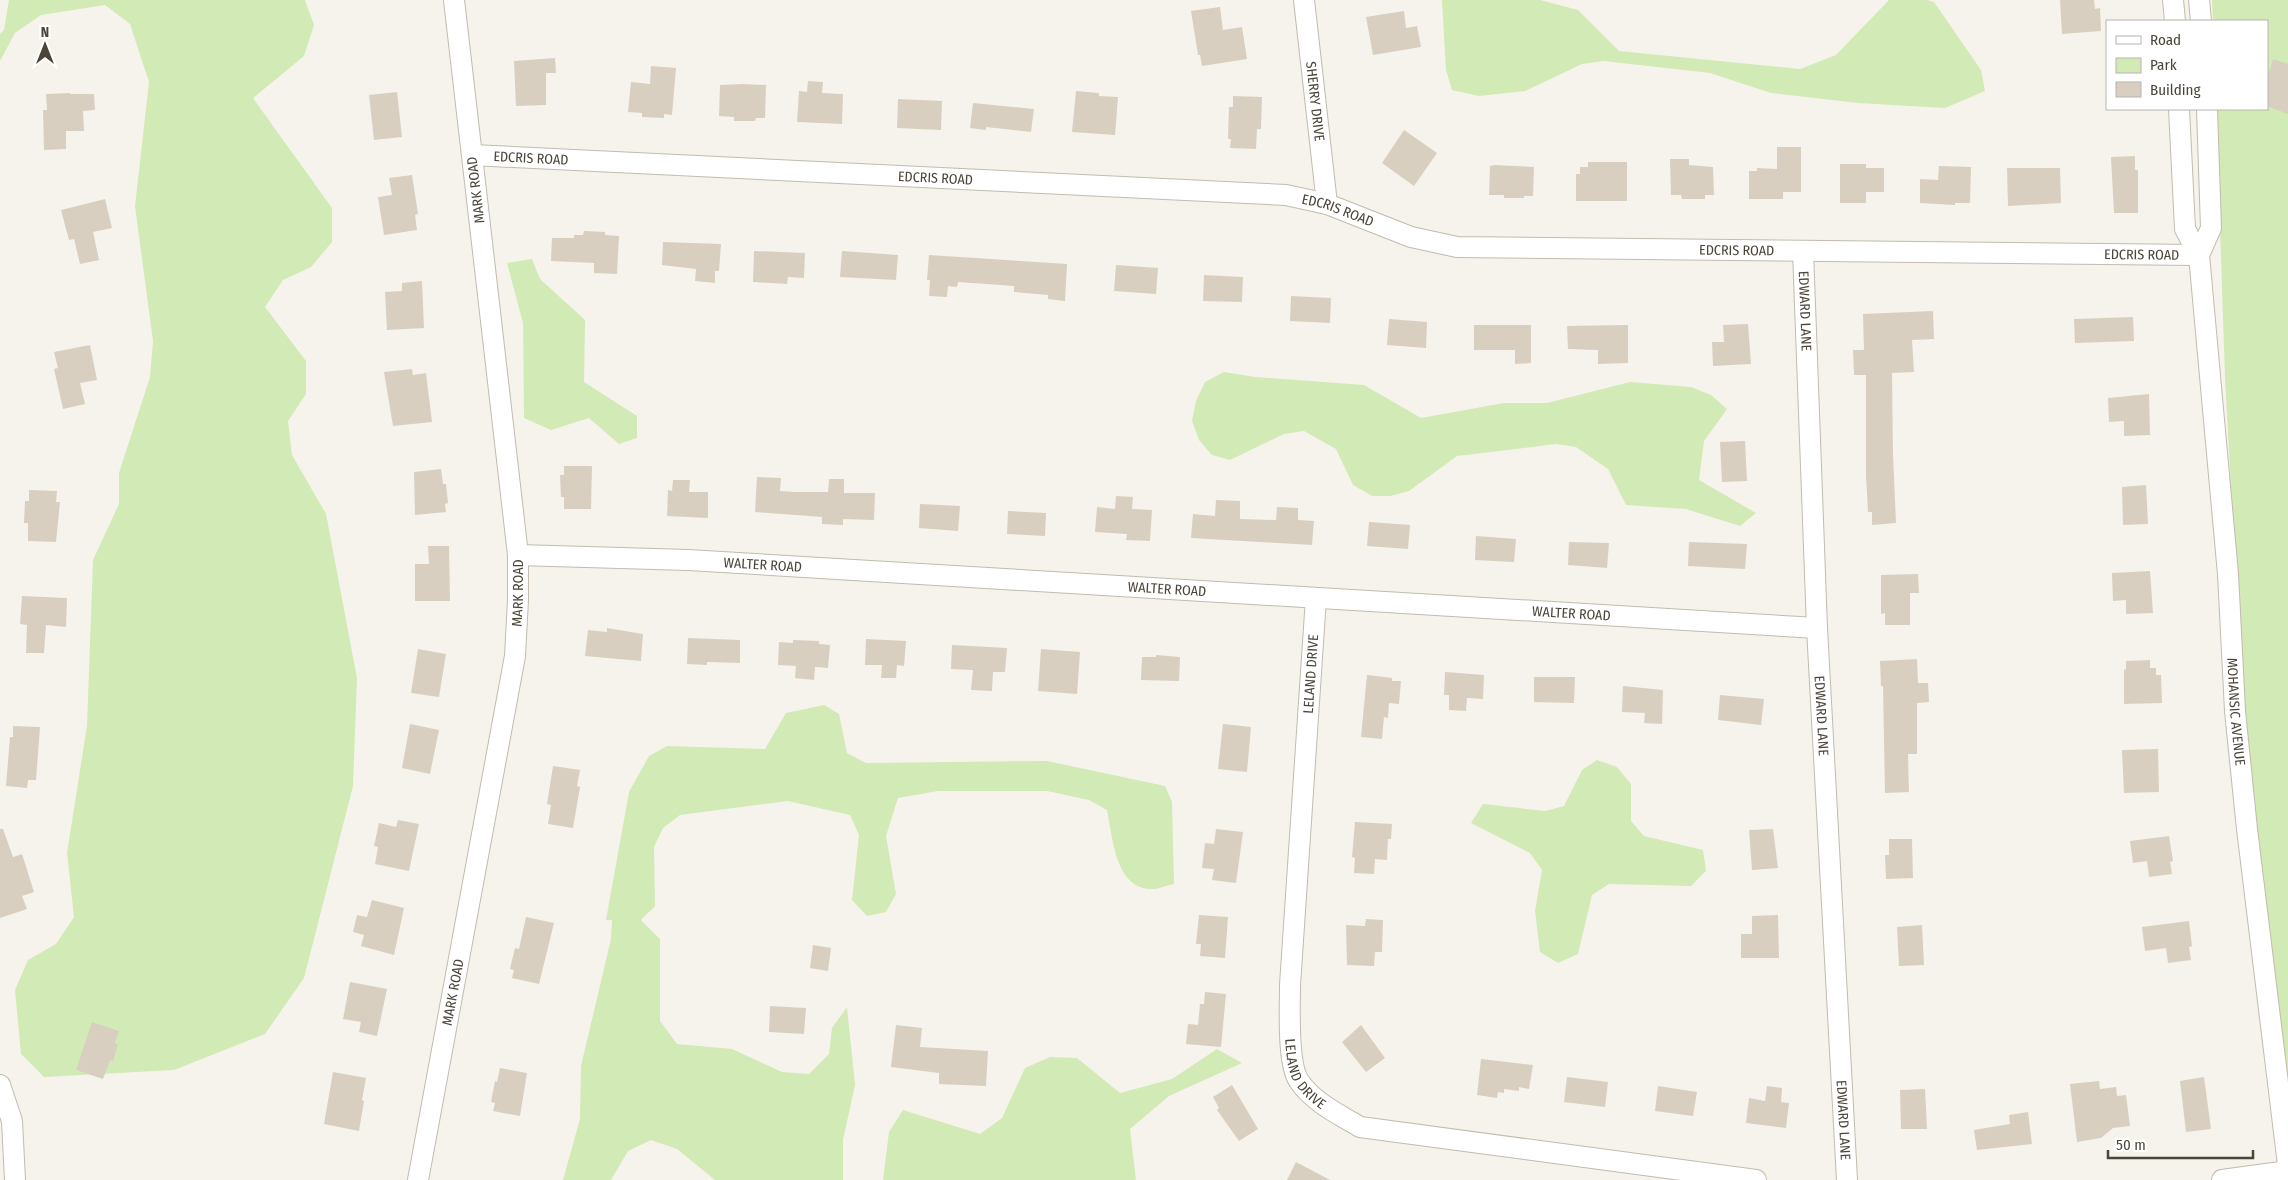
<svg xmlns="http://www.w3.org/2000/svg" width="2288" height="1180" font-family="'Fira Sans Condensed',sans-serif">
  <style>
    .green { fill: #d2eab5 }
    .building { fill: #d8cfc1 }
    .lines { fill: none; stroke-linecap: round; stroke-linejoin: round }
    .minor-casing { stroke: #c2bbae; stroke-width: 22 }
    .minor { stroke: #fff; stroke-width: 20 }
    .labels { text-anchor: middle; dominant-baseline: central; stroke-width: 4; stroke-linejoin: round; paint-order: stroke }
    .street-label { font-size: 14px; fill: #4b4439; stroke: #fff }
  </style>
  <rect width="100%" height="100%" fill="#f6f3ec"/>
  <path class="green" d="M 9,0 L 305,0 L 314,25 L 304,56 L 253,98 L 332,208 L 332,242 L 311,267 L 283,280 L 265,307 L 306,361 L 306,394 L 288,421 L 292,455 L 326,514 L 357,678 L 353,786 L 304,978 L 265,1034 L 174,1070 L 44,1077 L 21,1054 L 15,990 L 28,960 L 56,944 L 74,917 L 67,853 L 87,726 L 93,560 L 119,504 L 119,473 L 150,377 L 153,341 L 135,206 L 149,82 L 130,24 L 105,5 L 41,15 L 15,33 L 0,61 L 0,34 L 4,30 Z
    M 1442,0 L 1540,0 L 1578,10 L 1619,51 L 1800,69 L 1836,55 L 1889,0 L 1927,0 L 1934,2 L 1981,70 L 1985,91 L 1945,108 L 1858,103 L 1771,93 L 1710,73 L 1604,61 L 1582,64 L 1525,91 L 1479,96 L 1452,90 L 1446,70 Z
    M 2212,0 L 2288,0 L 2288,1100 L 2255,843 L 2238,615 L 2225,377 L 2216,109 L 2267,109 L 2267,21 L 2213,21 Z
    M 532,259 L 540,279 L 585,320 L 584,382 L 637,416 L 637,438 L 619,444 L 589,418 L 551,430 L 524,418 L 523,323 L 507,263 Z
    M 1224,372 L 1255,377 L 1364,385 L 1421,418 L 1504,403 L 1547,403 L 1630,382 L 1691,387 L 1711,395 L 1727,409 L 1704,441 L 1699,480 L 1756,513 L 1740,526 L 1686,509 L 1626,505 L 1608,469 L 1576,447 L 1556,444 L 1457,456 L 1409,491 L 1390,496 L 1372,496 L 1353,485 L 1336,449 L 1304,431 L 1284,434 L 1230,460 L 1212,455 L 1199,440 L 1192,421 L 1196,401 L 1205,382 Z
    M 824,705 L 839,714 L 847,753 L 866,763 L 1047,761 L 1165,786 L 1172,802 L 1174,884 C 1168,885 1161,888 1155,889 C 1115,892 1113,838 1107,810 L 1089,800 L 1047,791 L 938,791 L 898,798 L 886,836 L 896,894 L 886,912 L 867,916 L 852,900 L 859,835 L 850,815 L 788,801 L 680,815 L 663,828 L 654,847 L 655,906 L 641,920 L 660,939 L 660,1021 L 677,1044 L 732,1049 L 782,1072 L 809,1074 L 829,1054 L 832,1028 L 847,1007 L 855,1085 L 843,1140 L 843,1180 L 715,1180 L 677,1149 L 651,1140 L 628,1151 L 611,1180 L 563,1180 L 580,1119 L 581,1066 L 611,939 L 612,920 L 606,920 L 629,792 L 649,756 L 667,746 L 765,749 L 786,713 Z
    M 1597,760 L 1617,767 L 1631,784 L 1631,821 L 1644,836 L 1703,850 L 1706,871 L 1691,886 L 1609,884 L 1592,895 L 1578,954 L 1558,963 L 1540,952 L 1535,911 L 1542,870 L 1530,853 L 1471,823 L 1483,804 L 1545,811 L 1564,806 L 1582,770 Z
    M 1217,1049 L 1242,1063 L 1169,1096 L 1130,1129 L 1136,1180 L 883,1180 L 889,1132 L 903,1110 L 980,1134 L 1002,1118 L 1025,1068 L 1050,1057 L 1077,1058 L 1120,1093 L 1172,1079 Z"/>
  <path class="building" d="M 2060,0 L 2094,0 L 2095,9 L 2100,8 L 2101,31 L 2062,34 Z
    M 1220,7 L 1223,30 L 1242,27 L 1247,59 L 1202,66 L 1200,55 L 1198,55 L 1191,11 Z
    M 1404,11 L 1406,28 L 1417,26 L 1421,47 L 1373,55 L 1366,17 Z
    M 555,58 L 556,73 L 546,73 L 546,105 L 516,106 L 514,61 Z
    M 2273,59 L 2288,64 L 2288,114 L 2267,106 L 2267,79 Z
    M 651,66 L 676,68 L 672,115 L 664,114 L 664,118 L 642,117 L 642,113 L 628,112 L 631,82 L 650,84 Z
    M 808,81 L 823,82 L 822,93 L 843,94 L 842,124 L 797,122 L 799,91 L 807,92 Z
    M 743,84 L 766,85 L 765,118 L 756,118 L 755,121 L 734,121 L 734,117 L 719,116 L 720,85 Z
    M 1076,91 L 1099,93 L 1099,96 L 1118,97 L 1115,135 L 1072,132 Z
    M 397,92 L 402,137 L 374,140 L 369,95 Z
    M 70,93 L 70,94 L 94,94 L 95,110 L 83,111 L 84,131 L 66,131 L 66,149 L 44,150 L 43,110 L 47,110 L 46,94 Z
    M 1233,96 L 1262,97 L 1261,129 L 1257,129 L 1256,149 L 1230,148 L 1231,139 L 1228,139 L 1229,107 L 1233,107 Z
    M 898,99 L 942,101 L 941,130 L 897,128 Z
    M 973,103 L 1034,109 L 1031,132 L 986,127 L 986,130 L 970,128 Z
    M 1404,130 L 1437,153 L 1414,186 L 1382,163 Z
    M 1777,147 L 1801,147 L 1801,192 L 1783,192 L 1783,199 L 1749,199 L 1749,171 L 1757,171 L 1757,168 L 1777,169 Z
    M 2135,156 L 2135,170 L 2138,170 L 2138,213 L 2114,213 L 2111,157 Z
    M 1670,159 L 1689,159 L 1689,165 L 1713,167 L 1714,195 L 1705,195 L 1705,199 L 1682,199 L 1681,195 L 1671,195 Z
    M 1588,162 L 1627,162 L 1627,201 L 1576,201 L 1576,174 L 1580,174 L 1580,167 L 1588,167 Z
    M 1840,164 L 1866,164 L 1866,168 L 1884,168 L 1884,192 L 1866,192 L 1866,203 L 1840,203 Z
    M 1494,165 L 1534,167 L 1533,196 L 1524,196 L 1524,198 L 1504,198 L 1504,195 L 1489,195 L 1490,166 Z
    M 1939,166 L 1971,167 L 1970,203 L 1955,203 L 1955,205 L 1920,203 L 1920,179 L 1938,180 Z
    M 2007,168 L 2060,168 L 2061,203 L 2008,206 Z
    M 412,175 L 418,214 L 415,215 L 417,230 L 384,235 L 378,197 L 392,195 L 389,178 Z
    M 105,199 L 112,228 L 93,232 L 99,260 L 80,264 L 74,239 L 69,240 L 61,210 Z
    M 584,231 L 605,232 L 605,235 L 619,236 L 617,274 L 594,273 L 594,263 L 551,261 L 552,238 L 574,238 L 574,235 L 583,235 Z
    M 663,242 L 721,244 L 719,271 L 715,271 L 715,283 L 695,281 L 696,269 L 662,265 Z
    M 754,251 L 805,253 L 804,278 L 788,277 L 787,284 L 753,282 Z
    M 842,251 L 898,255 L 896,280 L 840,277 Z
    M 929,255 L 1067,264 L 1065,301 L 1048,299 L 1048,295 L 1014,292 L 1014,286 L 958,282 L 957,287 L 948,286 L 947,297 L 929,296 L 930,280 L 927,280 Z
    M 1116,265 L 1158,268 L 1156,294 L 1114,291 Z
    M 1204,275 L 1243,277 L 1242,302 L 1203,301 Z
    M 422,281 L 424,328 L 387,330 L 385,292 L 402,291 L 402,283 Z
    M 1291,296 L 1331,298 L 1330,323 L 1290,321 Z
    M 1933,311 L 1934,339 L 1912,340 L 1914,372 L 1892,373 L 1893,455 L 1896,523 L 1872,525 L 1872,512 L 1868,512 L 1866,476 L 1866,375 L 1854,375 L 1853,350 L 1864,350 L 1863,314 Z
    M 2133,317 L 2134,341 L 2075,343 L 2074,319 Z
    M 1389,319 L 1427,322 L 1426,348 L 1387,345 Z
    M 1748,324 L 1751,364 L 1713,366 L 1712,342 L 1724,342 L 1723,325 Z
    M 1474,325 L 1531,325 L 1531,363 L 1515,364 L 1515,350 L 1474,350 Z
    M 1628,325 L 1628,363 L 1598,364 L 1598,350 L 1568,349 L 1567,326 Z
    M 90,345 L 97,380 L 80,383 L 85,404 L 63,409 L 54,369 L 58,368 L 54,352 Z
    M 412,369 L 413,375 L 426,373 L 432,422 L 393,426 L 384,372 Z
    M 2149,394 L 2150,435 L 2124,436 L 2124,421 L 2109,422 L 2108,398 Z
    M 1745,441 L 1747,481 L 1722,482 L 1720,442 Z
    M 564,466 L 592,466 L 591,509 L 564,509 L 564,497 L 561,497 L 560,475 L 564,475 Z
    M 441,469 L 443,484 L 446,484 L 448,503 L 445,504 L 446,512 L 415,515 L 414,472 Z
    M 757,477 L 781,478 L 780,491 L 795,492 L 828,492 L 829,479 L 844,479 L 844,493 L 875,493 L 874,520 L 843,519 L 843,525 L 822,524 L 822,517 L 755,512 Z
    M 673,480 L 690,480 L 689,492 L 708,492 L 708,518 L 667,516 L 668,490 L 672,491 Z
    M 2146,485 L 2148,524 L 2123,525 L 2122,487 Z
    M 29,490 L 57,491 L 56,502 L 60,502 L 56,542 L 28,541 L 28,523 L 24,523 L 25,501 L 29,501 Z
    M 1116,496 L 1133,497 L 1132,509 L 1152,510 L 1150,541 L 1126,540 L 1127,534 L 1095,532 L 1097,507 L 1115,509 Z
    M 1216,500 L 1240,501 L 1240,519 L 1276,520 L 1277,507 L 1298,508 L 1298,520 L 1314,521 L 1312,545 L 1191,538 L 1193,514 L 1215,516 Z
    M 920,504 L 960,506 L 958,531 L 919,528 Z
    M 1008,511 L 1046,513 L 1045,536 L 1007,534 Z
    M 1369,522 L 1410,525 L 1408,549 L 1367,546 Z
    M 1476,536 L 1516,539 L 1514,562 L 1475,560 Z
    M 1569,542 L 1609,543 L 1607,568 L 1568,565 Z
    M 1689,542 L 1747,544 L 1745,569 L 1688,566 Z
    M 428,546 L 449,546 L 450,601 L 415,601 L 415,564 L 429,564 Z
    M 2150,571 L 2153,613 L 2126,614 L 2126,600 L 2113,601 L 2112,573 Z
    M 1918,574 L 1919,593 L 1910,593 L 1910,625 L 1885,625 L 1885,613 L 1881,614 L 1881,575 Z
    M 22,596 L 67,598 L 66,627 L 46,625 L 44,653 L 26,653 L 27,625 L 20,624 Z
    M 607,628 L 643,634 L 641,661 L 585,656 L 588,630 L 607,632 Z
    M 688,638 L 740,640 L 740,663 L 707,662 L 707,665 L 687,664 Z
    M 866,639 L 906,641 L 904,666 L 897,665 L 896,678 L 881,678 L 882,665 L 865,665 Z
    M 793,640 L 819,641 L 819,644 L 830,645 L 828,668 L 815,667 L 814,680 L 795,678 L 796,666 L 778,665 L 779,642 L 793,643 Z
    M 952,645 L 1007,648 L 1005,672 L 993,672 L 992,691 L 971,690 L 973,670 L 951,669 Z
    M 418,649 L 446,654 L 439,697 L 411,693 Z
    M 1041,649 L 1080,652 L 1077,694 L 1038,691 Z
    M 1156,655 L 1180,657 L 1179,681 L 1141,680 L 1142,657 L 1156,657 Z
    M 1917,659 L 1918,683 L 1928,683 L 1929,702 L 1917,703 L 1917,754 L 1908,754 L 1909,792 L 1885,793 L 1883,686 L 1881,686 L 1880,661 Z
    M 2150,660 L 2150,668 L 2156,668 L 2156,675 L 2161,675 L 2162,703 L 2124,704 L 2124,669 L 2126,670 L 2126,661 Z
    M 1445,672 L 1484,675 L 1483,699 L 1467,698 L 1466,711 L 1449,710 L 1449,695 L 1444,695 Z
    M 1367,675 L 1392,678 L 1392,681 L 1401,681 L 1399,704 L 1389,703 L 1388,718 L 1384,717 L 1382,739 L 1361,737 Z
    M 1534,677 L 1575,677 L 1574,703 L 1534,702 Z
    M 1623,686 L 1663,690 L 1662,724 L 1644,723 L 1645,713 L 1622,712 Z
    M 1720,695 L 1764,699 L 1761,725 L 1718,720 Z
    M 410,724 L 439,730 L 430,774 L 402,768 Z
    M 1223,724 L 1251,727 L 1247,772 L 1218,769 Z
    M 13,726 L 40,727 L 36,780 L 28,780 L 27,788 L 6,786 L 10,737 L 13,737 Z
    M 2158,749 L 2159,792 L 2124,793 L 2122,750 Z
    M 553,766 L 580,770 L 577,786 L 580,787 L 573,828 L 548,824 L 551,805 L 547,804 Z
    M 398,820 L 419,824 L 409,871 L 375,864 L 378,847 L 374,846 L 379,823 L 396,827 Z
    M 1355,822 L 1392,824 L 1391,839 L 1388,839 L 1387,860 L 1375,859 L 1374,874 L 1354,873 L 1355,858 L 1352,857 Z
    M 0,829 L 3,829 L 13,857 L 22,854 L 34,892 L 22,896 L 27,909 L 0,918 Z
    M 1216,829 L 1243,832 L 1236,883 L 1212,880 L 1214,869 L 1202,868 L 1205,843 L 1214,844 Z
    M 1773,829 L 1778,868 L 1752,870 L 1749,830 Z
    M 2169,836 L 2173,861 L 2170,862 L 2172,874 L 2149,877 L 2147,861 L 2133,863 L 2130,841 Z
    M 1889,839 L 1912,839 L 1913,878 L 1886,879 L 1885,855 L 1889,855 Z
    M 372,900 L 404,908 L 394,955 L 361,946 L 364,935 L 353,932 L 357,915 L 367,917 Z
    M 1199,915 L 1228,917 L 1225,958 L 1200,956 L 1201,944 L 1196,944 Z
    M 1778,915 L 1779,958 L 1741,958 L 1741,934 L 1752,934 L 1752,916 Z
    M 526,917 L 554,923 L 539,984 L 512,978 L 514,970 L 510,969 L 515,948 L 519,949 Z
    M 1366,919 L 1383,920 L 1382,952 L 1375,952 L 1374,966 L 1347,965 L 1346,925 L 1365,926 Z
    M 2189,921 L 2192,946 L 2189,947 L 2191,960 L 2168,963 L 2166,948 L 2145,951 L 2142,927 Z
    M 1922,925 L 1924,965 L 1899,966 L 1897,927 Z
    M 813,945 L 831,948 L 828,971 L 810,968 Z
    M 350,982 L 387,989 L 377,1036 L 359,1032 L 361,1022 L 343,1019 Z
    M 1205,992 L 1226,994 L 1221,1047 L 1186,1044 L 1188,1024 L 1198,1025 L 1200,1004 L 1204,1004 Z
    M 770,1006 L 806,1008 L 804,1034 L 769,1032 Z
    M 92,1022 L 119,1031 L 115,1043 L 118,1044 L 113,1061 L 110,1060 L 103,1079 L 76,1070 Z
    M 896,1025 L 922,1028 L 920,1047 L 988,1051 L 986,1086 L 939,1084 L 939,1073 L 891,1067 Z
    M 1361,1025 L 1385,1058 L 1366,1072 L 1342,1042 Z
    M 1481,1059 L 1533,1065 L 1529,1089 L 1519,1087 L 1519,1091 L 1504,1089 L 1504,1093 L 1498,1092 L 1497,1098 L 1477,1095 Z
    M 500,1068 L 527,1073 L 520,1116 L 493,1111 L 495,1103 L 491,1102 L 495,1081 L 497,1082 Z
    M 333,1072 L 366,1078 L 362,1100 L 364,1101 L 359,1131 L 324,1124 Z
    M 1567,1077 L 1608,1082 L 1605,1107 L 1564,1102 Z
    M 2204,1077 L 2211,1129 L 2186,1132 L 2180,1081 Z
    M 2099,1081 L 2100,1089 L 2116,1087 L 2117,1096 L 2126,1095 L 2130,1126 L 2113,1128 L 2101,1138 L 2077,1142 L 2070,1084 Z
    M 1232,1085 L 1258,1129 L 1239,1141 L 1217,1110 L 1219,1108 L 1213,1097 Z
    M 1658,1086 L 1697,1092 L 1693,1116 L 1655,1111 Z
    M 1767,1086 L 1782,1088 L 1781,1102 L 1789,1103 L 1786,1128 L 1746,1123 L 1749,1098 L 1765,1101 Z
    M 1925,1089 L 1927,1129 L 1901,1129 L 1900,1090 Z
    M 2028,1112 L 2032,1144 L 1977,1150 L 1974,1130 L 2010,1124 L 2009,1115 Z
    M 1296,1162 L 1330,1180 L 1287,1180 Z"/>
  <g class="lines">
    <defs>
      <g id="minor">
        <path id="s1" d="M 1304,0 L 1327,204"/>
        <path d="M 2173,0 L 2175,21"/>
        <path d="M 2199,0 L 2201,21"/>
        <path id="s2" d="M 2179,109 L 2185,229 L 2199,255 L 2228,574 L 2235,711 L 2247,829 L 2288,1165"/>
        <path id="s3" d="M 472,155 L 1286,195 L 1327,204 L 1411,237 L 1457,247 L 2199,255 L 2211,228 L 2207,109"/>
        <path id="s4" d="M 1803,251 L 1817,628 L 1847,1180"/>
        <path id="s5" d="M 518,555 L 688,560 L 1817,628"/>
        <path id="s6" d="M 1316,598 L 1290,985 C 1290,1006 1287,1064 1299,1081 C 1313,1102 1338,1114 1360,1127 L 1756,1180"/>
        <path d="M 0,1085 L 12,1121 L 15,1180"/>
        <path id="s7" d="M 418,1180 L 515,656 L 518,600 L 518,555 L 454,0"/>
        <path d="M 2222,1180 L 2288,1171"/>
      </g>
    </defs>
    <use href="#minor" class="minor-casing"/>
    <use href="#minor" class="minor"/>
  </g>
  <g class="labels">
    <g class="street-label">
      <text stroke="none"><textPath href="#s1" startOffset="102">SHERRY DRIVE</textPath></text>
      <text stroke="none"><textPath href="#s3" startOffset="59">EDCRIS ROAD</textPath></text>
      <text stroke="none"><textPath href="#s3" startOffset="464">EDCRIS ROAD</textPath></text>
      <text transform="translate(476 190) rotate(-97)">MARK ROAD</text>
      <text stroke="none"><textPath href="#s3" startOffset="869">EDCRIS ROAD</textPath></text>
      <text stroke="none"><textPath href="#s3" startOffset="1274">EDCRIS ROAD</textPath></text>
      <text stroke="none"><textPath href="#s3" startOffset="1679">EDCRIS ROAD</textPath></text>
      <text stroke="none"><textPath href="#s4" startOffset="60">EDWARD LANE</textPath></text>
      <text stroke="none"><textPath href="#s5" startOffset="245">WALTER ROAD</textPath></text>
      <text stroke="none"><textPath href="#s5" startOffset="650">WALTER ROAD</textPath></text>
      <text stroke="none"><textPath href="#s7" startOffset="596">MARK ROAD</textPath></text>
      <text stroke="none"><textPath href="#s5" startOffset="1055">WALTER ROAD</textPath></text>
      <text transform="translate(1311 674) rotate(-86)">LELAND DRIVE</text>
      <text stroke="none"><textPath href="#s2" startOffset="608">MOHANSIC AVENUE</textPath></text>
      <text stroke="none"><textPath href="#s4" startOffset="465">EDWARD LANE</textPath></text>
      <text stroke="none"><textPath href="#s7" startOffset="191">MARK ROAD</textPath></text>
      <text stroke="none"><textPath href="#s6" startOffset="481">LELAND DRIVE</textPath></text>
      <text stroke="none"><textPath href="#s4" startOffset="870">EDWARD LANE</textPath></text>
    </g>
  </g>
  <rect x="2106" y="20" width="162" height="90" fill="#ffffff" stroke="#b7b4b0"/>
  <rect x="2116" y="36" width="25" height="8" fill="#ffffff" stroke="#b7b4b0"/>
  <text x="2150" y="45" font-size="15" fill="#4b4439">Road</text>
  <rect x="2116" y="58" width="25" height="15" fill="#d2eab5" stroke="#b7b4b0"/>
  <text x="2150" y="70" font-size="15" fill="#4b4439">Park</text>
  <rect x="2116" y="82" width="25" height="15" fill="#d8cfc1" stroke="#b7b4b0"/>
  <text x="2150" y="95" font-size="15" fill="#4b4439">Building</text>
  <g transform="translate(45 45)" stroke="#ffffff" stroke-width="4" paint-order="stroke">
  <path d="M0-4L9 19L0 12L-9 19Z" fill="#4b4439"/>
  <text y="-8" font-size="14" font-weight="bold" text-anchor="middle" fill="#4b4439">N</text>
  </g>
  <path d="M2108 1150v8h145v-8" fill="none" stroke="#4b4439" stroke-width="2.5"/>
  <text x="2116" y="1150" font-size="15" fill="#4b4439" stroke="#ffffff" stroke-width="4" paint-order="stroke">50 m</text>
</svg>
